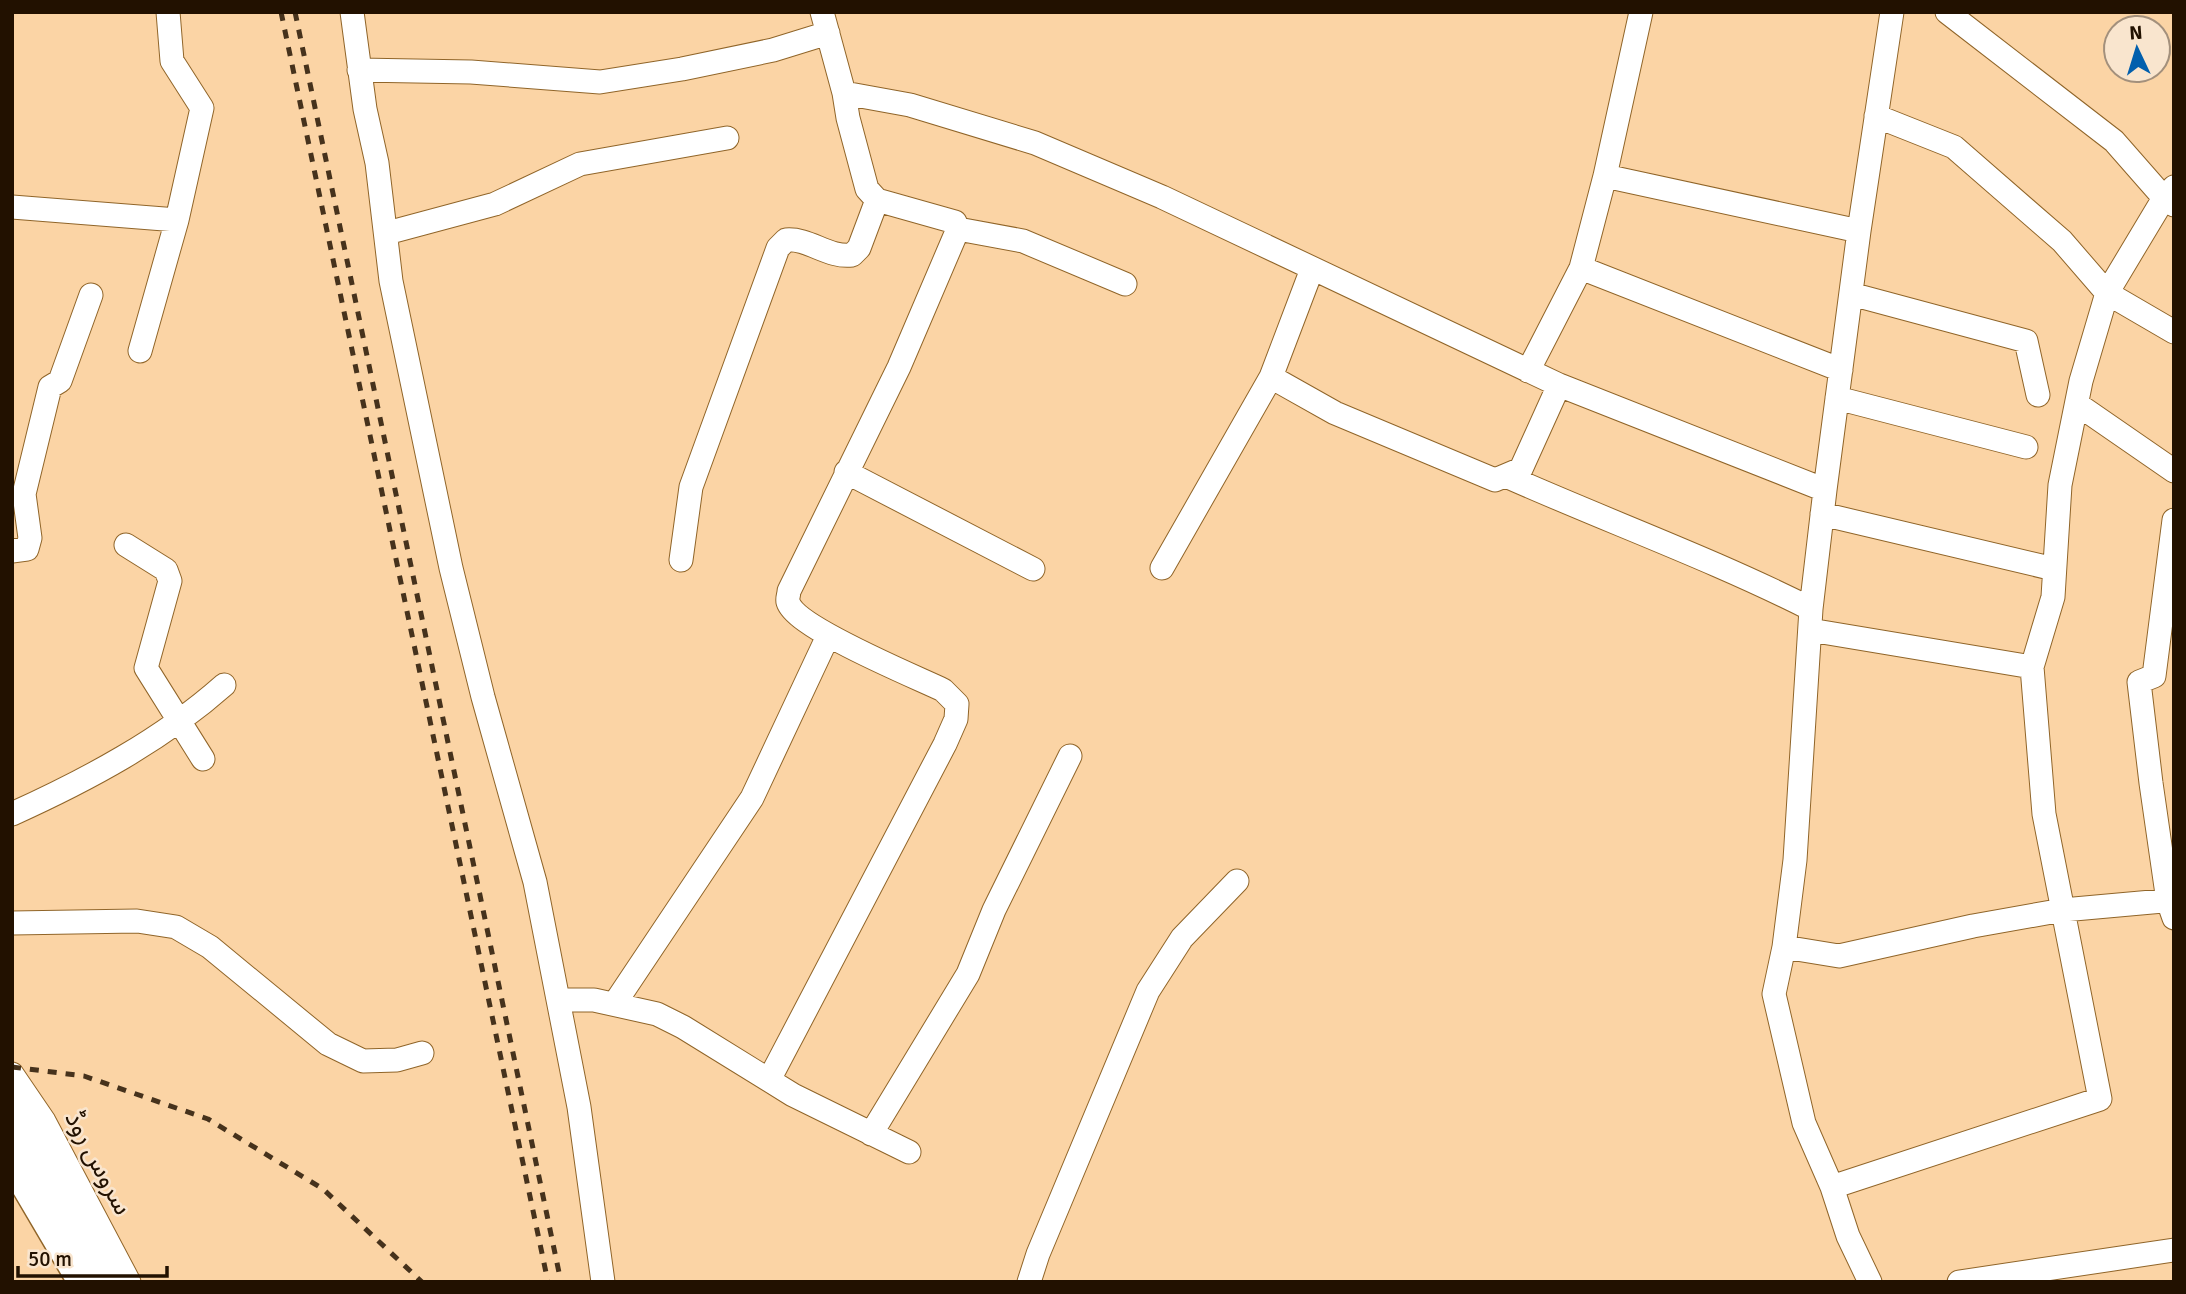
<svg xmlns="http://www.w3.org/2000/svg" width="2186" height="1294" font-family="Signika,'Noto Sans Arabic',sans-serif">
  <style>
    .lines { fill: none; stroke-linecap: round; stroke-linejoin: round }
    .street-casing { stroke: #906529; stroke-width: 25 }
    .secondary-casing { stroke: #906529; stroke-width: 36 }
    .street { stroke: #fff; stroke-width: 23 }
    .secondary { stroke: #fff; stroke-width: 33 }
    .rail { stroke: #46321c; stroke-width: 5; stroke-dasharray: 9 9; stroke-linecap: butt }
    .labels { text-anchor: middle; dominant-baseline: central; stroke-width: 5; stroke-linejoin: round; paint-order: stroke }
    .street-label { font-size: 26px; fill: #210; stroke: #f9e5ce }
  </style>
  <rect width="100%" height="100%" fill="#fbd4a5"/>
  <g class="lines">
    <defs>
      <path id="street" d="M 352,12 L 365,109 L 377,163 L 391,281 L 451,568 L 483,697 L 535,882 L 579,1107 L 603,1282
        M 822,12 L 844,93 L 910,105 L 1035,143 L 1162,197 L 1559,385 L 1825,490
        M 1947,12 L 2114,141 L 2164,198 L 2174,205
        M 359,70 L 471,72 L 600,82 L 682,69 L 773,50 L 828,33
        M 1876,116 L 1954,147 L 2062,241 L 2107,293 L 2174,332
        M 1605,176 L 1859,231
        M 12,207 L 177,220
        M 958,229 L 1023,241 L 1125,284
        M 387,233 L 495,204 L 580,164 L 727,138
        M 1581,268 L 1841,370
        M 1312,269 L 1271,377 L 1335,413 L 1495,480 L 1521,469 L 1559,385
        M 1851,294 L 2026,341 L 2038,395
        M 140,351 L 177,220 L 202,108 L 172,61 L 168,12
        M 1528,371 L 1581,268 L 1605,176 L 1641,12
        M 1837,398 L 2026,447
        M 2077,404 L 2174,471
        M 846,472 L 1033,569
        M 1506,476 C 1607,521 1712,559 1811,609
        M 1822,514 L 2054,569
        M 2174,520 L 2154,676 L 2139,682 L 2151,783 L 2168,901 L 2174,918
        M 126,545 L 166,570 L 170,581 L 146,668 L 203,759
        M 12,551 L 27,549 L 30,538 L 24,494 L 50,387 L 60,381 L 91,295
        M 681,560 L 691,487 L 778,248 L 786,240 C 809,238 828,258 852,255 L 859,248 L 877,200
        M 1162,568 L 1271,377
        M 1810,630 L 2032,667
        M 12,814 C 87,780 162,740 224,685
        M 12,923 L 137,921 L 176,927 L 210,947 L 328,1044 L 363,1061 L 397,1060 L 422,1053
        M 1784,947 L 1839,956 L 1973,926 L 2063,910 L 2174,900
        M 559,1000 L 594,1000 L 657,1014 L 683,1027 L 793,1095 L 909,1152
        M 615,1003 L 752,798 L 828,636
        M 12,1074 L 44,1121 L 129,1282
        M 769,1080 L 945,744 L 956,719 L 957,704 L 943,690 C 916,677 796,628 788,602 C 787,598 789,595 789,591 L 899,367 L 958,229 L 955,222 L 877,200 L 867,189 L 848,118 L 844,93
        M 871,1134 L 968,974 L 994,910 L 1070,756
        M 1832,1187 L 2100,1099 L 2044,814 L 2032,667 L 2053,597 L 2060,485 L 2081,381 L 2107,293 L 2164,198 L 2174,187
        M 1029,1282 L 1038,1254 L 1148,991 L 1182,938 L 1237,881
        M 1870,1282 L 1848,1236 L 1832,1187 L 1804,1123 L 1774,994 L 1784,947 L 1795,860 L 1811,609 L 1825,490 L 1859,231 L 1892,12
        M 1959,1282 L 2174,1250"/>
      <path id="secondary" d="M 12,1111 L 87,1235 L 112,1282
        M 12,1158 L 85,1282"/>
    </defs>
    <use href="#street" class="street-casing"/>
    <use href="#secondary" class="secondary-casing"/>
    <use href="#street" class="street"/>
    <use href="#secondary" class="secondary"/>
    <path class="rail" d="M 281,12 L 548,1282
      M 295,12 L 561,1282
      M 12,1067 L 84,1076 L 208,1119 L 323,1189 L 422,1282"/>
  </g>
  <g class="labels">
    <g class="street-label">
      <text transform="translate(98 1163) rotate(62)">سروس روڈ</text>
    </g>
  </g>
  <rect width="2186" height="1294" fill="none" stroke="#221100" stroke-width="28"/>
  <g transform="translate(2137 49) rotate(356)"><circle r="33" fill="#f9e5ce" stroke="#a3907c" stroke-width="2"/>
  <path d="M0-5L12 26L0 18L-12 26Z" fill="#025fad"/>
  <text y="-10" font-size="19" font-weight="bold" text-anchor="middle" fill="#221100">N</text>
  </g>
  <path d="M18 1266v10h149v-10" fill="none" stroke="#221100" stroke-width="3.5"/>
  <text x="28" y="1266" font-size="21" fill="#221100" stroke="#f9e5ce" stroke-width="5" paint-order="stroke">50 m</text>
</svg>
